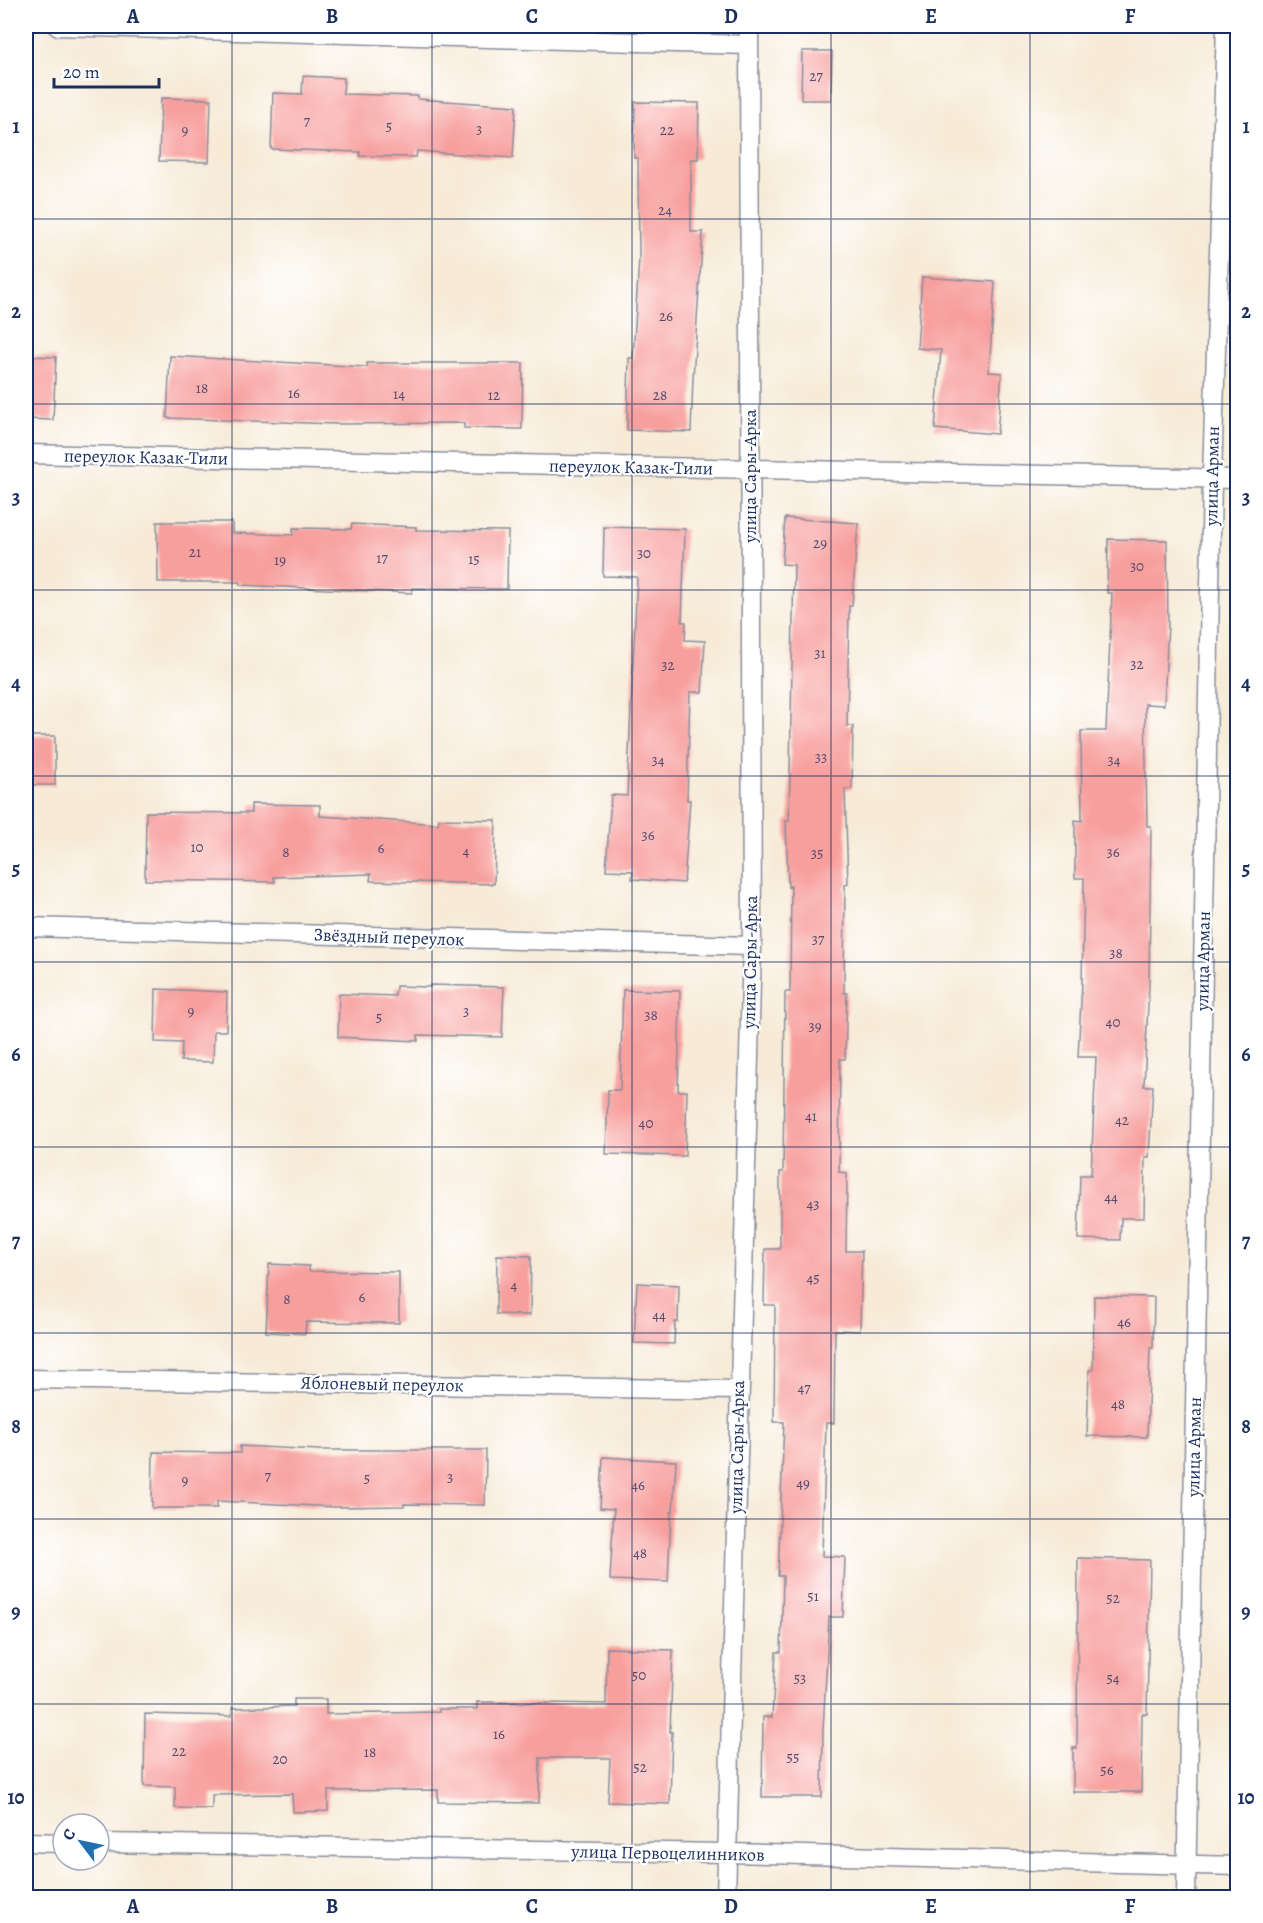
<svg xmlns="http://www.w3.org/2000/svg" width="1263" height="1923" font-family="Alegreya,serif">
  <style>
    .building { fill: #f79f9d }
    .lines { fill: none; stroke-linecap: round; stroke-linejoin: round }
    .lane-casing { stroke: #898d9b; stroke-width: 21 }
    .lane { stroke: #fff; stroke-width: 18 }
    .grid { fill: none; stroke: #1b2f5e; stroke-width: 1.5; stroke-opacity: 0.55 }
    .labels { text-anchor: middle; dominant-baseline: central; stroke-width: 4.5; stroke-linejoin: round; paint-order: stroke }
    .number-label { font-size: 15px; fill: #524b6e }
    .street-label { font-size: 18px; fill: #1b2f5e; stroke: #fff }
    .neatline { fill: none; stroke: #1b2f5e; stroke-width: 2 }
    .grid-label { font-size: 20px; text-anchor: middle; font-weight: bold; fill: #1b2f5e }
  </style>
  <rect width="100%" height="100%" fill="#fff"/>
  <filter id="ink" filterUnits="userSpaceOnUse"><feTurbulence type="fractalNoise" baseFrequency=".0167" numOctaves="2"/><feDisplacementMap in="SourceGraphic" scale="12" xChannelSelector="R" yChannelSelector="G"/><feConvolveMatrix kernelMatrix="1 2 1 2 8 2 1 2 1" color-interpolation-filters="sRGB"/></filter>
  <filter id="wash" filterUnits="userSpaceOnUse"><feTurbulence type="fractalNoise" baseFrequency=".008" numOctaves="4" result="noise"/><feDisplacementMap in="SourceGraphic" scale="24" xChannelSelector="R" yChannelSelector="G"/><feGaussianBlur stdDeviation="1.35" result="paint"/><feColorMatrix in="noise" values="0 0 0 0 0 0 0 0 0 0 0 0 0 0 0 0 0 1.4 0 .05"/><feComposite in="paint" operator="in"/></filter>
  <g filter="url(#wash)">
    <rect width="100%" height="100%" fill="#f7ebd8"/>
    <g id="blocks">
      <path class="building" d="M 802,51 L 832,51 L 831,100 L 801,100 Z
        M 303,76 L 344,78 L 343,94 L 418,96 L 418,99 L 516,106 L 513,158 L 417,151 L 416,157 L 360,156 L 360,152 L 271,149 L 273,93 L 302,94 Z
        M 161,98 L 211,99 L 209,162 L 159,161 Z
        M 635,102 L 699,103 L 698,159 L 691,159 L 691,232 L 703,232 L 693,378 L 691,432 L 627,430 L 629,358 L 633,358 L 639,258 L 638,158 L 634,158 Z
        M 922,277 L 995,282 L 989,372 L 1002,373 L 997,434 L 935,429 L 941,350 L 917,348 Z
        M 26,356 L 56,357 L 53,420 L 26,419 Z
        M 170,356 L 367,367 L 367,363 L 523,363 L 522,429 L 464,428 L 464,423 L 335,424 L 167,418 Z
        M 785,518 L 858,523 L 852,606 L 849,606 L 847,726 L 853,726 L 852,789 L 845,789 L 848,884 L 845,885 L 844,993 L 847,993 L 845,1059 L 840,1059 L 839,1172 L 847,1173 L 846,1251 L 862,1251 L 860,1331 L 835,1330 L 834,1423 L 826,1423 L 822,1556 L 845,1557 L 843,1617 L 829,1617 L 823,1731 L 822,1797 L 762,1797 L 763,1717 L 772,1717 L 776,1652 L 781,1652 L 783,1576 L 778,1576 L 784,1422 L 774,1422 L 775,1305 L 764,1305 L 765,1249 L 780,1249 L 780,1172 L 783,1172 L 785,992 L 790,992 L 791,886 L 788,887 L 786,821 L 789,821 L 794,565 L 782,564 Z
        M 157,522 L 232,522 L 232,533 L 293,535 L 293,528 L 351,529 L 352,524 L 416,527 L 416,530 L 508,531 L 507,589 L 412,588 L 412,593 L 240,585 L 240,582 L 158,582 Z
        M 604,527 L 685,529 L 682,622 L 686,622 L 685,640 L 705,641 L 702,692 L 690,692 L 687,800 L 690,800 L 684,883 L 632,879 L 633,871 L 606,870 L 611,795 L 627,796 L 637,577 L 603,576 Z
        M 1108,539 L 1167,540 L 1168,624 L 1164,705 L 1145,704 L 1147,826 L 1151,826 L 1149,985 L 1144,1086 L 1153,1086 L 1149,1157 L 1145,1157 L 1144,1218 L 1121,1218 L 1120,1240 L 1078,1239 L 1080,1175 L 1091,1175 L 1096,1057 L 1078,1057 L 1082,983 L 1084,878 L 1075,878 L 1075,820 L 1082,821 L 1081,731 L 1106,731 L 1112,593 L 1107,593 Z
        M 26,736 L 55,736 L 55,785 L 26,785 Z
        M 251,804 L 320,805 L 320,816 L 438,824 L 439,819 L 496,820 L 494,884 L 370,881 L 371,874 L 274,877 L 275,882 L 145,880 L 146,812 L 251,813 Z
        M 430,985 L 504,987 L 502,1037 L 418,1035 L 418,1041 L 338,1037 L 339,994 L 395,996 L 396,986 L 430,987 Z
        M 156,989 L 227,992 L 226,1031 L 214,1031 L 213,1062 L 181,1061 L 182,1043 L 155,1042 Z
        M 623,990 L 680,991 L 678,1091 L 687,1091 L 685,1156 L 606,1154 L 608,1090 L 620,1090 Z
        M 497,1255 L 531,1256 L 530,1315 L 496,1314 Z
        M 269,1264 L 309,1266 L 309,1271 L 399,1272 L 399,1323 L 306,1322 L 305,1334 L 266,1332 Z
        M 637,1283 L 679,1285 L 678,1322 L 675,1322 L 674,1344 L 634,1343 Z
        M 1094,1296 L 1154,1297 L 1153,1348 L 1150,1348 L 1147,1437 L 1087,1436 L 1089,1370 L 1093,1370 Z
        M 240,1446 L 319,1450 L 486,1450 L 485,1505 L 404,1504 L 404,1506 L 336,1507 L 217,1501 L 217,1508 L 152,1508 L 153,1452 L 240,1453 Z
        M 603,1457 L 676,1461 L 673,1512 L 671,1512 L 668,1582 L 610,1580 L 614,1509 L 600,1508 Z
        M 1078,1558 L 1150,1560 L 1147,1714 L 1142,1714 L 1141,1792 L 1073,1792 L 1073,1748 L 1077,1748 Z
        M 607,1648 L 673,1650 L 670,1732 L 672,1732 L 670,1804 L 608,1802 L 610,1758 L 540,1758 L 539,1803 L 438,1802 L 438,1790 L 328,1791 L 328,1811 L 293,1812 L 292,1794 L 212,1795 L 212,1809 L 175,1808 L 175,1787 L 144,1786 L 145,1714 L 232,1716 L 232,1708 L 294,1706 L 294,1699 L 326,1699 L 326,1714 L 439,1712 L 439,1709 L 477,1709 L 477,1702 L 606,1704 Z"/>
    </g>
  </g>
  <g filter="url(#ink)">
    <use href="#blocks" fill-opacity="0" stroke="#898d9b" stroke-width="1.5"/>
    <g class="lines">
      <defs>
        <path id="lane" d="M 57,26 L 749,45
          M 26,454 L 1238,479
          M 26,927 L 752,946
          M 26,1379 L 739,1390
          M 26,1842 L 63,1843
          M 99,1843 L 728,1853 L 1238,1866
          M 726,1898 L 752,946 L 749,26
          M 1186,1898 L 1212,478 L 1226,26"/>
      </defs>
      <use href="#lane" class="lane-casing"/>
      <use href="#lane" class="lane"/>
    </g>
  </g>
  <path class="grid" d="M 232,26 L 232,1898M 432,26 L 432,1898M 632,26 L 632,1898M 831,26 L 831,1898M 1030,26 L 1030,1898M 26,219 L 1238,219M 26,404 L 1238,404M 26,590 L 1238,590M 26,776 L 1238,776M 26,962 L 1238,962M 26,1147 L 1238,1147M 26,1333 L 1238,1333M 26,1519 L 1238,1519M 26,1704 L 1238,1704"/>
  <g class="labels">
    <g class="number-label">
      <text x="816" y="76">27</text>
      <text x="307" y="121">7</text>
      <text x="389" y="126">5</text>
      <text x="479" y="129">3</text>
      <text x="185" y="130">9</text>
      <text x="667" y="130">22</text>
      <text x="665" y="210">24</text>
      <text x="666" y="316">26</text>
      <text x="202" y="388">18</text>
      <text x="294" y="393">16</text>
      <text x="399" y="394">14</text>
      <text x="494" y="395">12</text>
      <text x="660" y="395">28</text>
      <text x="820" y="543">29</text>
      <text x="195" y="552">21</text>
      <text x="644" y="553">30</text>
      <text x="382" y="558">17</text>
      <text x="474" y="559">15</text>
      <text x="280" y="560">19</text>
      <text x="1137" y="566">30</text>
      <text x="820" y="653">31</text>
      <text x="1137" y="664">32</text>
      <text x="668" y="665">32</text>
      <text x="821" y="757">33</text>
      <text x="658" y="760">34</text>
      <text x="1114" y="760">34</text>
      <text x="648" y="835">36</text>
      <text x="197" y="847">10</text>
      <text x="381" y="848">6</text>
      <text x="466" y="851">4</text>
      <text x="286" y="852">8</text>
      <text x="1113" y="852">36</text>
      <text x="817" y="853">35</text>
      <text x="818" y="939">37</text>
      <text x="1116" y="953">38</text>
      <text x="191" y="1011">9</text>
      <text x="466" y="1011">3</text>
      <text x="651" y="1015">38</text>
      <text x="379" y="1017">5</text>
      <text x="1113" y="1022">40</text>
      <text x="815" y="1026">39</text>
      <text x="811" y="1116">41</text>
      <text x="1122" y="1120">42</text>
      <text x="646" y="1123">40</text>
      <text x="1111" y="1197">44</text>
      <text x="813" y="1204">43</text>
      <text x="813" y="1278">45</text>
      <text x="514" y="1285">4</text>
      <text x="362" y="1297">6</text>
      <text x="287" y="1299">8</text>
      <text x="659" y="1315">44</text>
      <text x="1124" y="1322">46</text>
      <text x="804" y="1388">47</text>
      <text x="1118" y="1404">48</text>
      <text x="268" y="1476">7</text>
      <text x="450" y="1477">3</text>
      <text x="367" y="1478">5</text>
      <text x="185" y="1480">9</text>
      <text x="803" y="1483">49</text>
      <text x="638" y="1485">46</text>
      <text x="640" y="1553">48</text>
      <text x="813" y="1596">51</text>
      <text x="1113" y="1598">52</text>
      <text x="639" y="1675">50</text>
      <text x="800" y="1678">53</text>
      <text x="1113" y="1678">54</text>
      <text x="499" y="1734">16</text>
      <text x="179" y="1751">22</text>
      <text x="370" y="1752">18</text>
      <text x="793" y="1757">55</text>
      <text x="280" y="1759">20</text>
      <text x="640" y="1767">52</text>
      <text x="1107" y="1770">56</text>
    </g>
    <g class="street-label">
      <text transform="translate(146 457) rotate(1)">переулок Казак-Тили</text>
      <text transform="translate(631 467) rotate(1)">переулок Казак-Тили</text>
      <text transform="translate(750 476) rotate(-90)">улица Сары-Арка</text>
      <text transform="translate(1212 476) rotate(-89)">улица Арман</text>
      <text transform="translate(389 937) rotate(2)">Звёздный переулок</text>
      <text transform="translate(1203 961) rotate(-89)">улица Арман</text>
      <text transform="translate(750 962) rotate(-89)">улица Сары-Арка</text>
      <text transform="translate(382 1384) rotate(1)">Яблоневый переулок</text>
      <text transform="translate(737 1447) rotate(-89)">улица Сары-Арка</text>
      <text transform="translate(1194 1447) rotate(-89)">улица Арман</text>
      <text transform="translate(668 1853) rotate(1)">улица Первоцелинников</text>
    </g>
  </g>
  <rect width="1263" height="1923" fill="none" stroke="#fff" stroke-width="66"/>
  <g transform="translate(81 1842) rotate(302)"><circle r="28" fill="#ffffff" stroke="#a4acbf" stroke-width="1.5"/>
  <path d="M0-4.5L10 22L0 15L-10 22Z" fill="#1f6fb2"/>
  <text y="-9" font-size="16" font-weight="bold" text-anchor="middle" fill="#1b2f5e">С</text>
  </g>
  <path d="M54 78v9h105v-9" fill="none" stroke="#1b2f5e" stroke-width="3"/>
  <text x="63" y="78" font-size="18" fill="#1b2f5e" stroke="#ffffff" stroke-width="4.5" paint-order="stroke">20 m</text>
  <rect x="33" y="33" width="1197" height="1857" class="neatline"/>
  <g class="grid-label">
    <text x="133" y="23">A</text>
    <text x="332" y="23">B</text>
    <text x="532" y="23">C</text>
    <text x="731" y="23">D</text>
    <text x="931" y="23">E</text>
    <text x="1130" y="23">F</text>
    <text x="16" y="133">1</text>
    <text x="1246" y="133">1</text>
    <text x="16" y="318">2</text>
    <text x="1246" y="318">2</text>
    <text x="16" y="504">3</text>
    <text x="1246" y="504">3</text>
    <text x="16" y="690">4</text>
    <text x="1246" y="690">4</text>
    <text x="16" y="875">5</text>
    <text x="1246" y="875">5</text>
    <text x="16" y="1061">6</text>
    <text x="1246" y="1061">6</text>
    <text x="16" y="1247">7</text>
    <text x="1246" y="1247">7</text>
    <text x="16" y="1433">8</text>
    <text x="1246" y="1433">8</text>
    <text x="16" y="1618">9</text>
    <text x="1246" y="1618">9</text>
    <text x="16" y="1804">10</text>
    <text x="1246" y="1804">10</text>
    <text x="133" y="1913">A</text>
    <text x="332" y="1913">B</text>
    <text x="532" y="1913">C</text>
    <text x="731" y="1913">D</text>
    <text x="931" y="1913">E</text>
    <text x="1130" y="1913">F</text>
  </g>
</svg>
